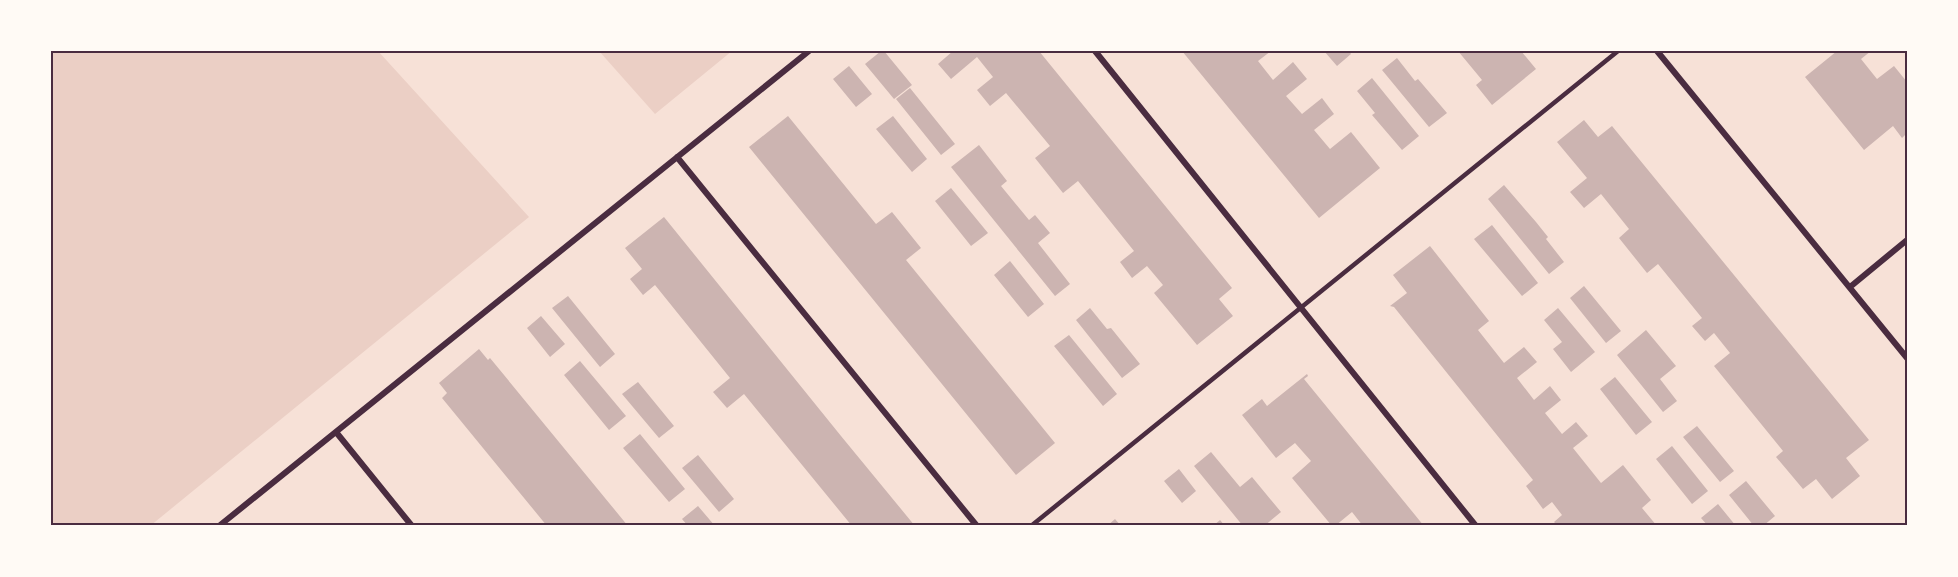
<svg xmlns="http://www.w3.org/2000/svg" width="1958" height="577" font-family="'PT Sans Narrow',sans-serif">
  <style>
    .green { fill: #ebcfc5 }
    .building { fill: #ccb4b1 }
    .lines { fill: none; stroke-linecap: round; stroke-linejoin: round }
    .service { stroke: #4a2c40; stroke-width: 4.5 }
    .minor { stroke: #4a2c40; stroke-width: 6 }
    .neatline { fill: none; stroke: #4a2c40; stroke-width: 2 }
  </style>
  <rect width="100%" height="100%" fill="#f7e1d7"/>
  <path class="green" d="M 51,51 L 378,51 L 529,217 L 150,526 L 51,526 Z
    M 599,51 L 732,51 L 655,114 Z"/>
  <path class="building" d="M 881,51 L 884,51 L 912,85 L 894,99 L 865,64 Z
    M 953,51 L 1039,51 L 1232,288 L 1219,299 L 1233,316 L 1197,345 L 1154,293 L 1163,285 L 1147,266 L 1132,278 L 1120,262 L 1134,251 L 1078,181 L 1063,193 L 1035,158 L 1050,146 L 1006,93 L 990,106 L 977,90 L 993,77 L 977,57 L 951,79 L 938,64 Z
    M 1182,51 L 1271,51 L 1258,61 L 1273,80 L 1293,62 L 1307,79 L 1286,96 L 1302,114 L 1322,98 L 1334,114 L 1314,130 L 1330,149 L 1351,132 L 1380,168 L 1319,218 Z
    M 1324,51 L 1349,51 L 1351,54 L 1337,66 Z
    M 1458,51 L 1521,51 L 1536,69 L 1492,105 L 1476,85 L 1482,80 Z
    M 1837,51 L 1871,51 L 1861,59 L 1877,79 L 1894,66 L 1907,82 L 1907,133 L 1902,138 L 1893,126 L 1864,150 L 1805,77 Z
    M 1397,58 L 1415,81 L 1418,79 L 1447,113 L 1429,127 L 1382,70 Z
    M 849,66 L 872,94 L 856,107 L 833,79 Z
    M 1372,78 L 1419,136 L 1402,150 L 1372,115 L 1375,113 L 1357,91 Z
    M 910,88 L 955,144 L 941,155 L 896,99 Z
    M 788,116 L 876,224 L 892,212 L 921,248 L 906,260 L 1055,443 L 1016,475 L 749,147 Z
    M 893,116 L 927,159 L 912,172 L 876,129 Z
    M 1584,120 L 1598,137 L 1612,126 L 1869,440 L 1846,458 L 1860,476 L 1832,499 L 1816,479 L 1803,489 L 1776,457 L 1783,451 L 1714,366 L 1730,353 L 1714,333 L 1705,341 L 1692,326 L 1702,318 L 1658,264 L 1647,273 L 1619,238 L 1629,229 L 1601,194 L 1584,208 L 1570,192 L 1587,178 L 1557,142 Z
    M 979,145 L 1007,181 L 1001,186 L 1029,220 L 1035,215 L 1050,233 L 1038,243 L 1070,284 L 1055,296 L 951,167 Z
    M 1504,185 L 1536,222 L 1548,237 L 1546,239 L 1564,262 L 1549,274 L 1488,199 Z
    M 951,188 L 988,233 L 971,246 L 935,201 Z
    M 664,217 L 841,436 L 915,526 L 852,526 L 744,394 L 727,408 L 713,392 L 730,378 L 655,285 L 643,295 L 630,279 L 642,269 L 625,248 Z
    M 1492,225 L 1538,283 L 1522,296 L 1474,239 Z
    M 1430,246 L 1489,321 L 1478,330 L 1504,363 L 1524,347 L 1537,362 L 1517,378 L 1534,400 L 1550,386 L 1561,400 L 1545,413 L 1562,434 L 1576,422 L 1588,436 L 1573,448 L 1601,483 L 1623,465 L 1651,500 L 1642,508 L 1657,526 L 1558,526 L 1554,522 L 1562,515 L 1552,502 L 1543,509 L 1526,486 L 1533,480 L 1394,307 L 1390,306 L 1407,293 L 1393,275 Z
    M 1010,261 L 1044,304 L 1028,317 L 994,275 Z
    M 1584,286 L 1621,331 L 1606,343 L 1570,298 Z
    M 568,296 L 615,354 L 600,367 L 552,308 Z
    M 1090,308 L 1107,329 L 1111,328 L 1140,364 L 1122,378 L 1076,320 Z
    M 1558,308 L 1595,352 L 1571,372 L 1553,349 L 1562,342 L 1544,320 Z
    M 541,316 L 565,344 L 550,357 L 527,328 Z
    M 1646,330 L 1676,366 L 1660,379 L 1677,401 L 1663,412 L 1617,355 Z
    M 1069,335 L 1117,394 L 1103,406 L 1054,346 Z
    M 479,349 L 488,360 L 490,358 L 628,526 L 547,526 L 442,398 L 447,393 L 439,383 Z
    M 580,361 L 626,416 L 609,430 L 564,375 Z
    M 1307,374 L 1308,376 L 1304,379 L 1424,526 L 1363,526 L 1352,512 L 1335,526 L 1332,526 L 1292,478 L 1311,461 L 1295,443 L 1276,458 L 1242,415 L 1262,399 L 1267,406 Z
    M 1615,377 L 1652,422 L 1636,435 L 1600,389 Z
    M 638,382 L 674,426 L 659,438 L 622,394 Z
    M 1697,426 L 1734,471 L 1720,482 L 1683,437 Z
    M 640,434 L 685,489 L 669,502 L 623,448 Z
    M 1672,446 L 1708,491 L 1692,504 L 1656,459 Z
    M 1211,452 L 1240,487 L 1252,477 L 1281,512 L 1264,526 L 1243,526 L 1194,466 Z
    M 698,455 L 734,499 L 719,512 L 682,468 Z
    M 1179,469 L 1196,491 L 1182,503 L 1164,481 Z
    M 1746,481 L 1775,516 L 1763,526 L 1754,526 L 1729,495 Z
    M 1718,504 L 1736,526 L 1708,526 L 1701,518 Z
    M 698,506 L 715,526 L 688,526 L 682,519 Z
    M 1115,519 L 1121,526 L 1107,526 Z
    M 1220,520 L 1225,526 L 1213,526 Z"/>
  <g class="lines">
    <path class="service" d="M 1031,526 L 1618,51"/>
    <path class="minor" d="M 1095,51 L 1476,526
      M 1657,51 L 1907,358
      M 677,157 L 977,526
      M 1850,287 L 1907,240
      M 336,432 L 412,526
      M 219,526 L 809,51"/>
  </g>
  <rect width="1958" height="577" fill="none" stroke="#fffaf5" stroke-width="105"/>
  <rect x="52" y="52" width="1854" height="472" class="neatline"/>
</svg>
